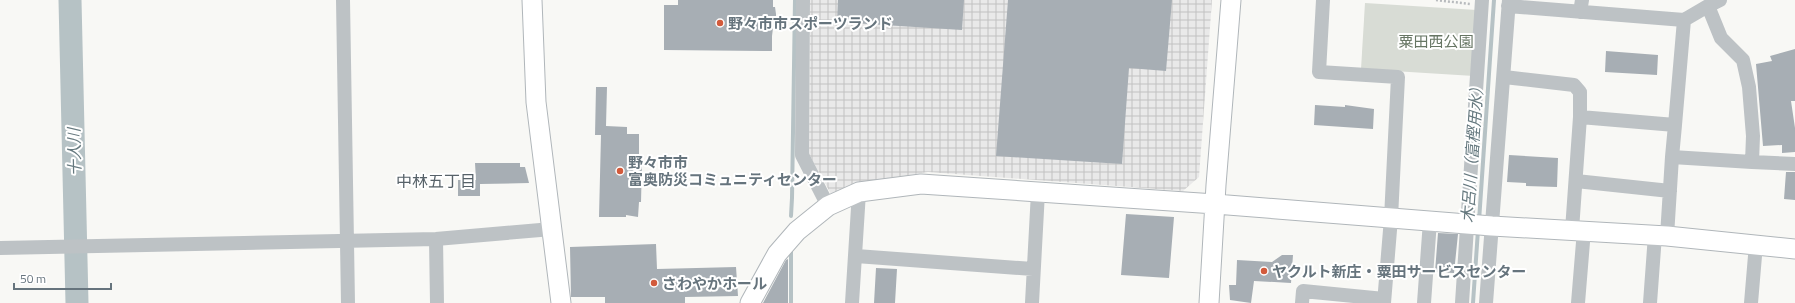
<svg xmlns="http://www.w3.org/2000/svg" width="1795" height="303" font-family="'Titillium Web','Noto Sans JP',sans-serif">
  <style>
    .industrial { fill: url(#industrial-grid) }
    .park { fill: #d8dcd5 }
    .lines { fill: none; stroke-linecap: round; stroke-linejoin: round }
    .stream { stroke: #b6c2c5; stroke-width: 4 }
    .river { stroke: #b6c2c5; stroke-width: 23 }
    .building { fill: #a7aeb4 }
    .secondary-casing { stroke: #b0b6ba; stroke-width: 21 }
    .path { stroke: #b8bbbe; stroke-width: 2.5; stroke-dasharray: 2 2; stroke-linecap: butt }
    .street { stroke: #bdc2c5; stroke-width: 14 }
    .secondary { stroke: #fff; stroke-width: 19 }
    .poi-dot { fill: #d25a3b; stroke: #fff; stroke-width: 1.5 }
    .labels { text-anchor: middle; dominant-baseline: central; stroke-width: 4; stroke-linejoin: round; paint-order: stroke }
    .poi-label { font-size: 15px; font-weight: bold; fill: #66747d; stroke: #fff; text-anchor: start }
    .park-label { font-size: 15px; fill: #677664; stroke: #fff }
    .water-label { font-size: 16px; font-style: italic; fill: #66797f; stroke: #fff }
    .neighbourhood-label { font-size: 16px; fill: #576269; stroke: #fff }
  </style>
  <defs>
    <pattern id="industrial-grid" width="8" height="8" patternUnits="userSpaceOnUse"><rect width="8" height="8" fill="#e9e9e9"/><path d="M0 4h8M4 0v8" fill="none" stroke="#c1c1c2"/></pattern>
  </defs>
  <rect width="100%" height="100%" fill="#f8f8f5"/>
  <path class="industrial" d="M 810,0 L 1212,0 L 1199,177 L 1183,191 L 928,172 L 855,183 L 831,194 L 809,154 Z"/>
  <path class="park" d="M 1365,3 L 1477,10 L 1474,76 L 1361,69 Z"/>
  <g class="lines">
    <path class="stream" d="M 791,216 L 792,198 L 795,0
      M 1479,221 L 1494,0
      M 791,252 L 791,303
      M 1473,303 L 1478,230"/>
    <path class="river" d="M 70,0 L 77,303"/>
  </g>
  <path class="building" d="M 678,0 L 773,0 L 773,7 L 775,7 L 776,14 L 776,28 L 773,28 L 772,36 L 772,51 L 664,50 L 664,5 L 678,5 Z
    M 838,0 L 964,0 L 962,30 L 837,22 Z
    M 1008,0 L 1172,0 L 1166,71 L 1129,68 L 1122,164 L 996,156 Z
    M 1795,49 L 1795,101 L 1791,101 L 1795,128 L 1795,152 L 1782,153 L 1782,145 L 1763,146 L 1756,64 L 1772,61 L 1770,56 Z
    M 1606,51 L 1658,55 L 1657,75 L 1605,72 Z
    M 596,87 L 607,87 L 606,126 L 627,127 L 627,134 L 639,134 L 639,162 L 642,162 L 641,202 L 639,202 L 638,217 L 626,215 L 626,217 L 599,217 L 601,135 L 595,135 Z
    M 1315,105 L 1345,107 L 1345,105 L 1374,109 L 1373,129 L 1314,125 Z
    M 1509,155 L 1558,158 L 1557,187 L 1526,186 L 1526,183 L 1507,182 Z
    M 475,163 L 520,163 L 520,167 L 525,167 L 529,183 L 480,184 L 480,196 L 458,196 L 458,180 L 476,180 Z
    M 1786,172 L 1795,172 L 1795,200 L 1784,199 Z
    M 1126,214 L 1174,217 L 1169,278 L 1121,275 Z
    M 1438,233 L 1458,234 L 1454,273 L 1435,272 Z
    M 656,244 L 657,269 L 736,267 L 738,296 L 685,297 L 685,303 L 605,303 L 605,297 L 571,297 L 570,247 Z
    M 1282,255 L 1293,255 L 1291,283 L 1254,281 L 1251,303 L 1230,300 L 1229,285 L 1236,285 L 1237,260 L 1272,262 Z
    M 788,259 L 788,303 L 763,303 L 786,260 Z
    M 876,268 L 897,269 L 895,303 L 874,303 Z"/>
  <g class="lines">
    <defs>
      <path id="secondary" d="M 532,0 L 536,102 L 561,303
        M 750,303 L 777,254 L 797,231 L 828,206 L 859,192 L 921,184 L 1215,204 L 1492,226 L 1667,236 L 1795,249
        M 1209,303 L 1216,185 L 1231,0"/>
    </defs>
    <use href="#secondary" class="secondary-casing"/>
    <path class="path" d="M 1436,0 L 1470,4"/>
    <path class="street" d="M 343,0 L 348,303
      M 803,0 L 802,155 L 828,206
      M 1323,0 L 1319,72 L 1398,77 L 1391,218 L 1384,303
      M 1508,6 L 1684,20
      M 1708,6 L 1720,0
      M 1580,12 L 1582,0
      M 1504,77 L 1574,85 L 1580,92 L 1580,117
      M 1672,157 L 1675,125
      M 1752,162 L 1795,164
      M 1576,181 L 1670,191
      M 1572,230 L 1580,117 L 1675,125 L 1684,20 L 1708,6 L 1721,38 L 1743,60 L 1749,87 L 1753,136 L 1752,162 L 1672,157 L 1667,236
      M 436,239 L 437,303
      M 0,248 L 436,239 L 552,229
      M 856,256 L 1033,269
      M 852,303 L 859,192
      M 1032,303 L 1038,192
      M 1302,303 L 1303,291 L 1384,299
      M 1424,303 L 1430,221
      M 1462,303 L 1482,0
      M 1486,303 L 1509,0
      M 1578,303 L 1584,230
      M 1650,303 L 1655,235
      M 1751,303 L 1756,244"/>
    <use href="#secondary" class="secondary"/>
  </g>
  <g class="poi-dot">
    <circle cx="720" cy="23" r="4"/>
    <circle cx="620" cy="171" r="4"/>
    <circle cx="1264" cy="271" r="4"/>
    <circle cx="654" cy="283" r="4"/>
  </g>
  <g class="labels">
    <g class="poi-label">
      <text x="728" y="23">野々市市スポーツランド</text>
      <text x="628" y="162">野々市市<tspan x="628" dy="17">富奥防災コミュニティセンター</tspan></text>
      <text x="1272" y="271">ヤクルト新庄・粟田サービスセンター</text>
      <text x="662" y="283">さわやかホール</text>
    </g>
    <g class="park-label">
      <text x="1436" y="41">粟田西公園</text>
    </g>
    <g class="water-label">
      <text transform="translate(1472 151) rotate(-86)">木呂川（富樫用水）</text>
      <text transform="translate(74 152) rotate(-91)">十人川</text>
    </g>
    <g class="neighbourhood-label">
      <text x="436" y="181">中林五丁目</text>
    </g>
  </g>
  <path d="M14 283v6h97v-6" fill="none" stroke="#66747d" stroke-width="2"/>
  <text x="20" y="283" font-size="12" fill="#66747d" stroke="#ffffff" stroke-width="3" paint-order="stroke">50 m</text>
</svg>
